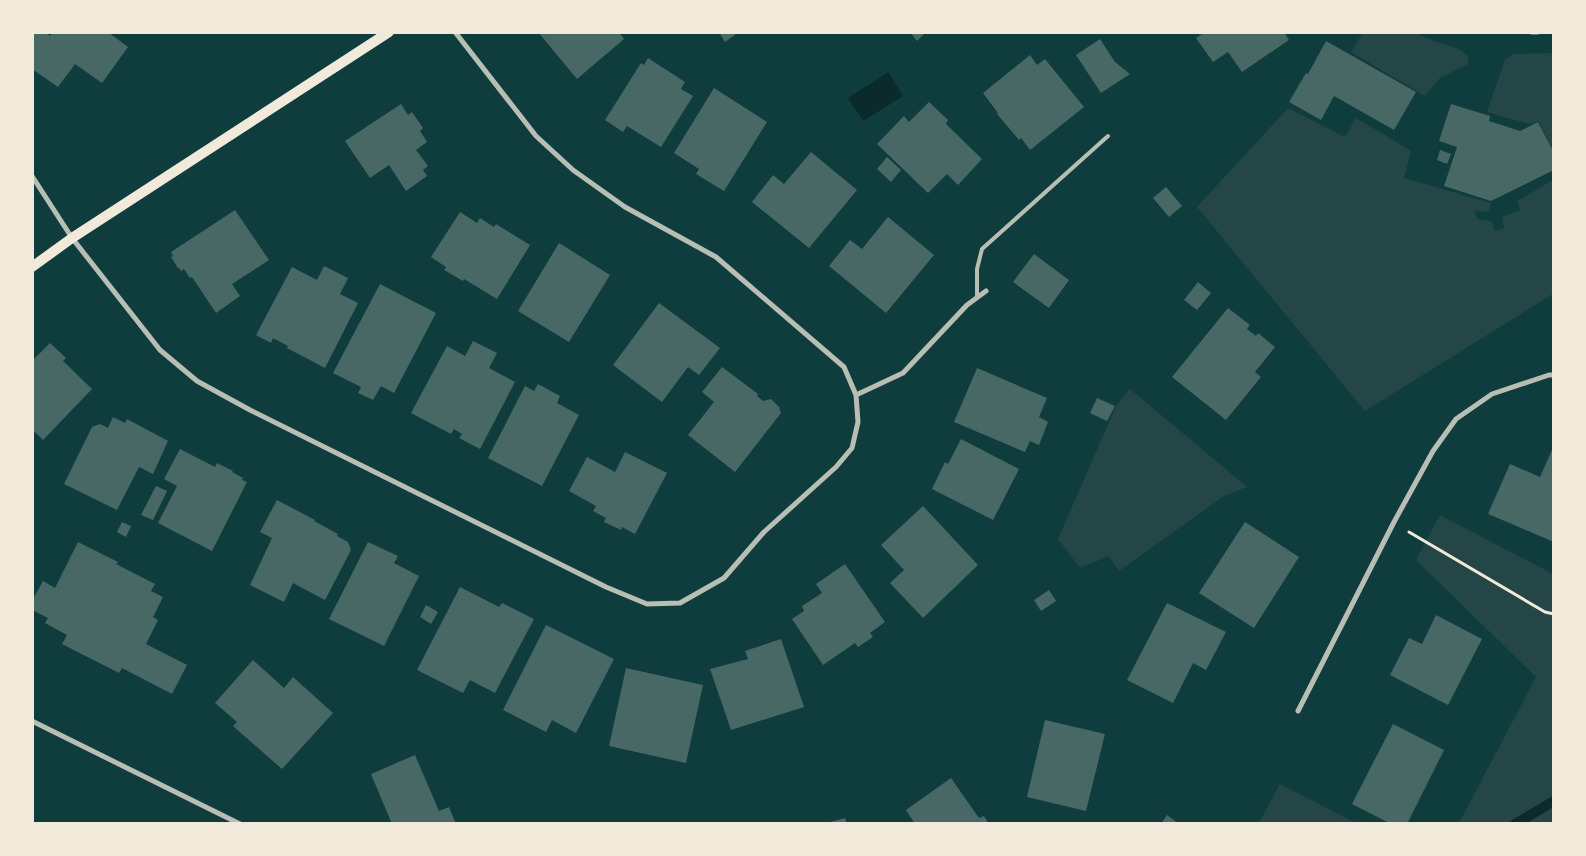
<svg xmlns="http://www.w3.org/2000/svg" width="1586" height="856" font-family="'Golos Text',sans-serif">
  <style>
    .green { fill: #244646 }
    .water { fill: #0a2a2b }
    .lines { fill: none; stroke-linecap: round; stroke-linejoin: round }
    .stream { stroke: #0a2a2b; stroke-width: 10 }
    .building { fill: #486865 }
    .path { stroke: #f1e9da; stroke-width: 3 }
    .service { stroke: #b8beb3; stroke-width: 4 }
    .minor { stroke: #b8beb3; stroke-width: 5 }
    .secondary { stroke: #f1e9da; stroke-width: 10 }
  </style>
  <rect width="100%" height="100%" fill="#0f3d3e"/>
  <path class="green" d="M 1363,32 L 1416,33 L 1434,41 L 1459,49 L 1468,57 L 1468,64 L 1440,78 L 1425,96 L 1351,52 Z
    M 1551,53 L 1554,69 L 1553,152 L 1539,121 L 1529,124 L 1487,112 L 1505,60 L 1513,54 Z
    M 1288,108 L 1345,137 L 1356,118 L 1411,151 L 1404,178 L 1491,203 L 1489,212 L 1475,211 L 1477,219 L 1492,221 L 1494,231 L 1504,228 L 1502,217 L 1520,210 L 1517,201 L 1553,180 L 1553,294 L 1365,411 L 1197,207 Z
    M 1130,389 L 1247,487 L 1224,496 L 1119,571 L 1109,556 L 1080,568 L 1058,539 L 1116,406 Z
    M 1440,515 L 1553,574 L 1553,823 L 1459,823 L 1536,677 L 1416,560 Z
    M 1280,784 L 1356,823 L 1259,823 Z"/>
  <path class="water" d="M 888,72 L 903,96 L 863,121 L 848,98 Z"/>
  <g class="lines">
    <path class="stream" d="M 1515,824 L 1554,801"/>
  </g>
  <path class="building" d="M 32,32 L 45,32 L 50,36 L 53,32 L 108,32 L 128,47 L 102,83 L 75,64 L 58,87 L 32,69 Z
    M 538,32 L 619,32 L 624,39 L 577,79 Z
    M 719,32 L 739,32 L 725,42 Z
    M 910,32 L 926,32 L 917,41 Z
    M 1205,32 L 1284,32 L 1289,40 L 1242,72 L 1228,52 L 1213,62 L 1196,38 Z
    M 1100,39 L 1115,62 L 1130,74 L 1101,93 L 1076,55 Z
    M 1326,41 L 1416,92 L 1394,130 L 1334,96 L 1321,120 L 1289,102 L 1306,73 L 1308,74 Z
    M 1030,55 L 1037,65 L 1045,59 L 1084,107 L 1030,150 L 1021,138 L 1019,140 L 997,114 L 998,113 L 983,93 Z
    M 648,58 L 685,82 L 681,89 L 693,96 L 661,147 L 627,126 L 623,132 L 605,120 L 641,63 L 644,65 Z
    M 714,88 L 767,122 L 724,191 L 696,174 L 699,169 L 674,153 Z
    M 929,102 L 948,120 L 946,124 L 982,159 L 958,185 L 947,174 L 928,193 L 877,144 L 904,116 L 909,122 Z
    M 401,104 L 408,115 L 412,112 L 423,128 L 420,131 L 427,142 L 416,150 L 428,166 L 423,170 L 427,176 L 406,191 L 389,165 L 370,178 L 345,141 Z
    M 1451,104 L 1490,116 L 1489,121 L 1520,131 L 1538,122 L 1554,153 L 1554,170 L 1491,201 L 1444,186 L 1457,147 L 1439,141 Z
    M 1440,150 L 1451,154 L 1447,164 L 1437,160 Z
    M 811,152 L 857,190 L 809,248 L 752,202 L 773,175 L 784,184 Z
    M 887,157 L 901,170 L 891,182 L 877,169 Z
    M 1166,187 L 1182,206 L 1169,217 L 1153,198 Z
    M 235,210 L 269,260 L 232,284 L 240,296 L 216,313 L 192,277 L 190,278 L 184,269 L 181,271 L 179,268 L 178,268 L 171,257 L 173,256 L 171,252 Z
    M 460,212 L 477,223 L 480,218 L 494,227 L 496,224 L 530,245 L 497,299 L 464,279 L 463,281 L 444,270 L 446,267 L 431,257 Z
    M 888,217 L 934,255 L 886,313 L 829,266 L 850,240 L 862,249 Z
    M 559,243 L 610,275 L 569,342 L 518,311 Z
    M 1034,254 L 1069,280 L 1049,308 L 1013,282 Z
    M 324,266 L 348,278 L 340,294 L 358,303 L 325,368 L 287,348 L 288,346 L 273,338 L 271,343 L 256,335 L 292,267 L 317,280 Z
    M 1198,282 L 1211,293 L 1197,310 L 1184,300 Z
    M 380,284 L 436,313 L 394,393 L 381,386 L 373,400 L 358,393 L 361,387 L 333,373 Z
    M 659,303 L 720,348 L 699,375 L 688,367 L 662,402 L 613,365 Z
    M 1228,308 L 1250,325 L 1247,329 L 1256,336 L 1258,333 L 1275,347 L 1255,372 L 1261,377 L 1226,420 L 1172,377 Z
    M 473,341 L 497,353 L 489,368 L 515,382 L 480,449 L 459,438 L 462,434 L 454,429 L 451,434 L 411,413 L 447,346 L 465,356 Z
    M 50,343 L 66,358 L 63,361 L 92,389 L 43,440 L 35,432 L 32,435 L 32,361 Z
    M 722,367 L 758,394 L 757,396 L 763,401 L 771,399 L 779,407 L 781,413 L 735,472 L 688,435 L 714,402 L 702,392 Z
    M 977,368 L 1047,398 L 1039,417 L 1048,422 L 1039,445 L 1030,441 L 1025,452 L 954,422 Z
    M 538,384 L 560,396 L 557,403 L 579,415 L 542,486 L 488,458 L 525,386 L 534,391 Z
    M 1097,398 L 1115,406 L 1107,421 L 1090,413 Z
    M 113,417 L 125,423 L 127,419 L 168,441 L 153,474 L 139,467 L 117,510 L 64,484 L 92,427 L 100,424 L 108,428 Z
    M 961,439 L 1019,469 L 993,520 L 932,489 L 945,462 L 948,464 Z
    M 180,449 L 215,467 L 217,463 L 233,471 L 232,472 L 243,478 L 242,480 L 247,482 L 212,551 L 158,523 L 177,486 L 164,479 Z
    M 1552,450 L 1554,451 L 1554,542 L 1488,514 L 1510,464 L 1540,477 Z
    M 625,452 L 667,473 L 635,534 L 622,527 L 621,530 L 604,522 L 606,518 L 593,511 L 596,506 L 569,491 L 587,457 L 615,472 Z
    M 156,486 L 167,491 L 153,520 L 141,515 Z
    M 277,500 L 315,520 L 314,521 L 338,534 L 337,536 L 348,542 L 351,550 L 325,600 L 293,583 L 284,602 L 250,585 L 272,538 L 260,532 Z
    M 923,506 L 978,565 L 923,618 L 890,583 L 904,570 L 881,545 Z
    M 122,522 L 131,526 L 126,537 L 117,532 Z
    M 1245,522 L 1299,557 L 1254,628 L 1199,593 Z
    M 78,542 L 118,562 L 116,564 L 155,584 L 151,591 L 163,597 L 153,617 L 158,620 L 146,644 L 187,665 L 172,694 L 122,668 L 119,673 L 62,644 L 67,635 L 45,623 L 48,618 L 32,610 L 32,601 L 43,581 L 55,588 Z
    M 368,542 L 398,556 L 394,563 L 419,576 L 384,646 L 329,619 Z
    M 845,564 L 885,622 L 870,633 L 873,637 L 858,647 L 855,643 L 823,665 L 792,619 L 804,611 L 802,606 L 822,593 L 816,584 Z
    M 460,587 L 499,607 L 502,603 L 534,619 L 495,693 L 470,680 L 463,693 L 417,670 Z
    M 1049,590 L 1056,601 L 1041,611 L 1034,600 Z
    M 1167,603 L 1226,632 L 1206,670 L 1193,663 L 1173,703 L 1127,680 Z
    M 426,605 L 438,612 L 431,624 L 420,617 Z
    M 1436,615 L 1482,639 L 1448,705 L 1390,675 L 1409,638 L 1422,644 Z
    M 546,625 L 614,659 L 576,733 L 552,720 L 546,732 L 503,710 Z
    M 781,639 L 804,707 L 731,730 L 710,669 L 748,659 L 745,651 Z
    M 253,660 L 284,688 L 293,677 L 333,713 L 282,769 L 233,726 L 237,722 L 215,703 Z
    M 626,668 L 703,685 L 686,763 L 609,746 Z
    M 1045,720 L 1105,734 L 1086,811 L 1027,797 Z
    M 1393,724 L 1444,750 L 1407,824 L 1391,824 L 1352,804 Z
    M 415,755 L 439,811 L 449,807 L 456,824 L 392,824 L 371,774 Z
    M 951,778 L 979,818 L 984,816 L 989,824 L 915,824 L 906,810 Z
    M 1167,815 L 1179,824 L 1161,824 Z
    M 845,818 L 847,824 L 826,824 L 826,823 Z"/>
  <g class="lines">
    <path class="path" d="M 1409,532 L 1545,612 L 1554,614"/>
    <path class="service" d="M 977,297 L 977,269 L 982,249 L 1108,136"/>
    <path class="minor" d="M 1532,32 L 1538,32
      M 32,176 L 72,238 L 160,350 L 197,381 L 250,410 L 606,587 L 647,604 L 680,603 L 724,578 L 764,532 L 836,467 L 852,448 L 858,422 L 856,395 L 844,367 L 716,257 L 625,207 L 573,170 L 536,136 L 455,32
      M 856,395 L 903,373 L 967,305 L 986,291
      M 1298,711 L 1394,522 L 1433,451 L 1456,419 L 1492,394 L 1549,375 L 1554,375
      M 32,721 L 240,824"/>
    <path class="secondary" d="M 32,267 L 72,238 L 389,32"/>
  </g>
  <rect width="1586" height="856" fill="none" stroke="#f1e9da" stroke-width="68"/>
</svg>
